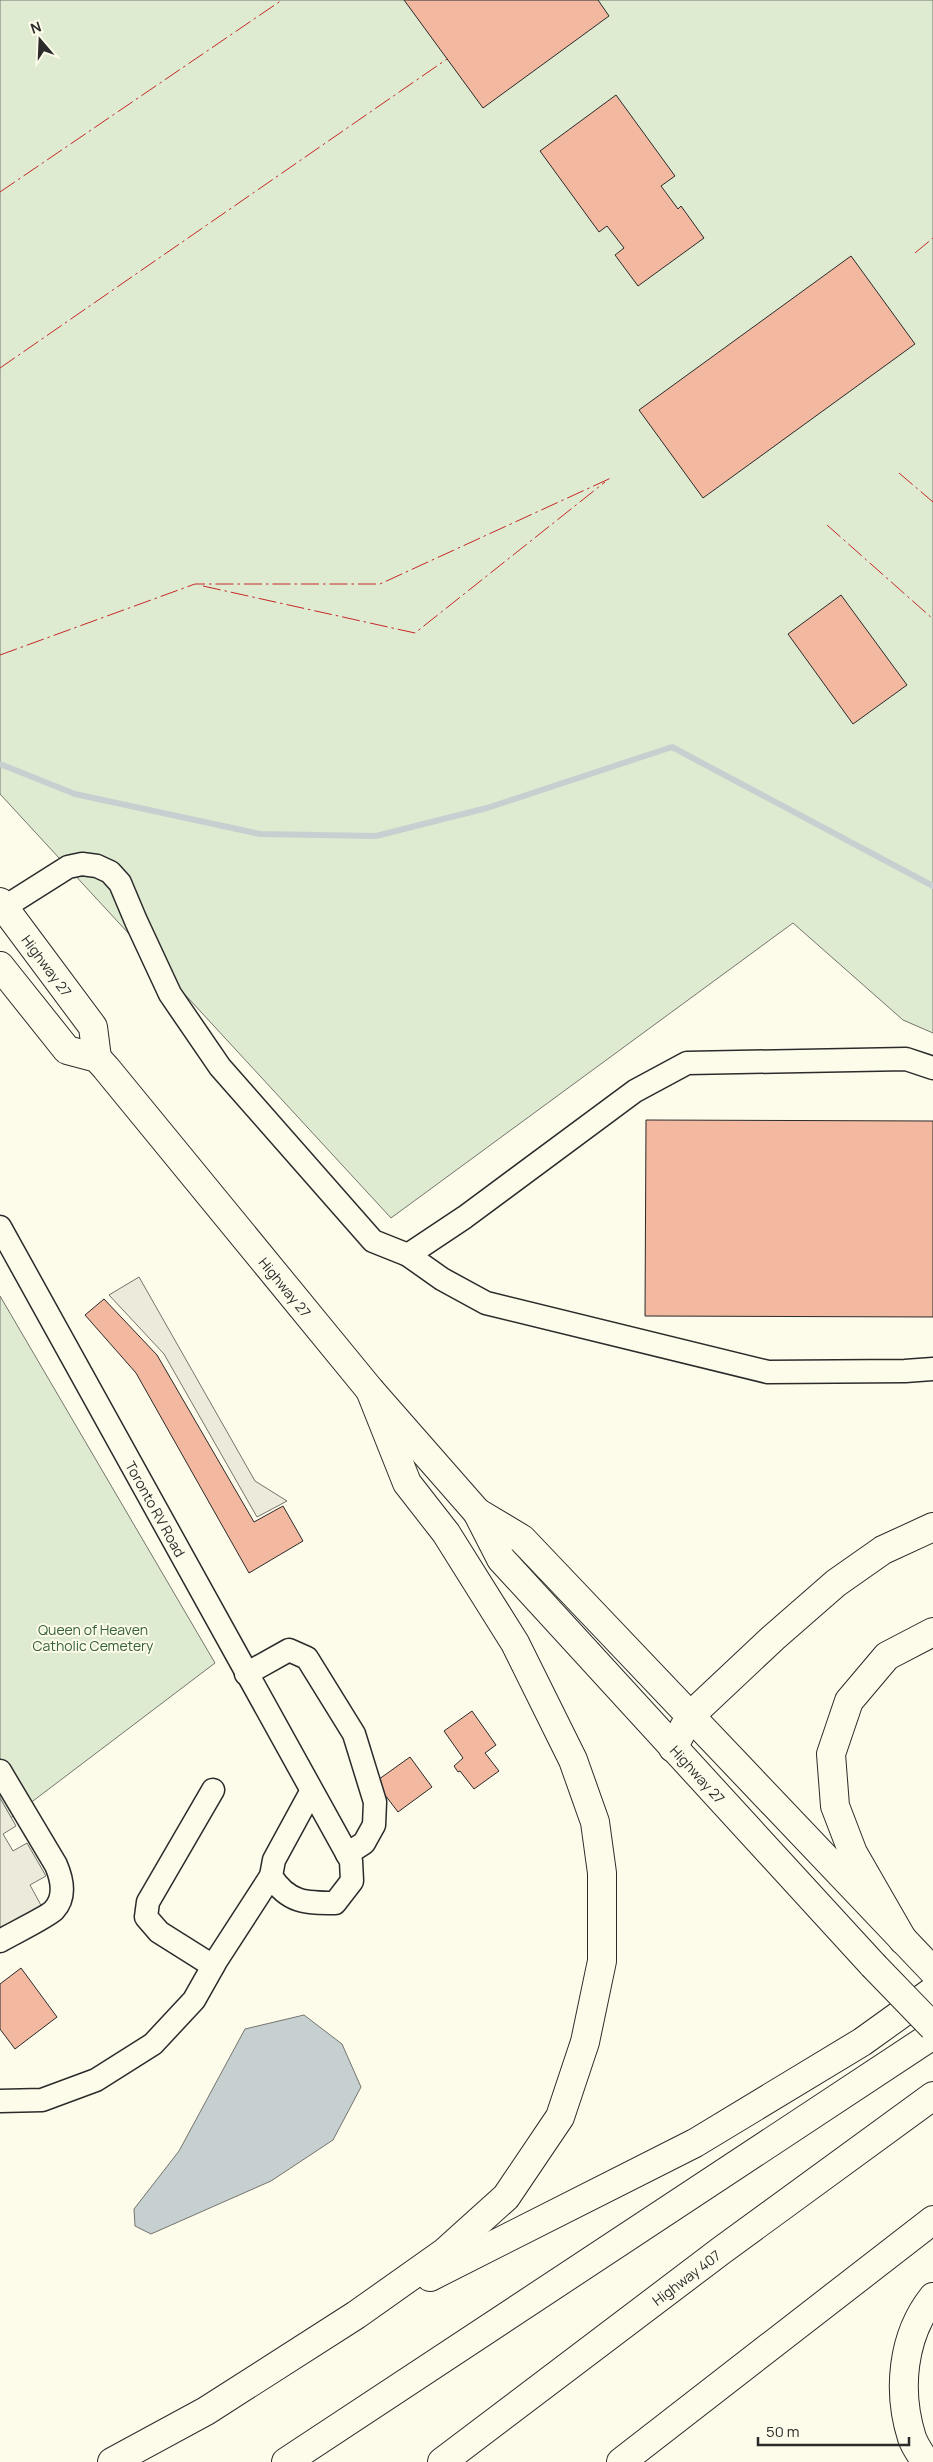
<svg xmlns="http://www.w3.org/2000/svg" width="933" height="2462" font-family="Manrope,sans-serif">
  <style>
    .green { fill: #deebd1; stroke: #74746e }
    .parking { fill: #eceadb; stroke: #74746e }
    .water { fill: #c7d0d0; stroke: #74746e }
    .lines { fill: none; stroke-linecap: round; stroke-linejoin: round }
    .stream { stroke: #c7d0d0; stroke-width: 6 }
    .building { fill: #f2b8a0; stroke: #2b2b2b }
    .minor-casing { stroke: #2b2b2b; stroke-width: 25 }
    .major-casing { stroke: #2b2b2b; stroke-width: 30 }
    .highway-casing { stroke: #2b2b2b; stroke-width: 30 }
    .minor { stroke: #fdfbea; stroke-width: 22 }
    .major { stroke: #fdfbea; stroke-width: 28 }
    .highway { stroke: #fdfbea; stroke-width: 28 }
    .major-bridge-casing { stroke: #2b2b2b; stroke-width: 30; stroke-linecap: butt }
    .major-bridge { stroke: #fdfbea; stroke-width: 28 }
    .power { stroke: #c62828; stroke-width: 1; stroke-dasharray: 18 4 2.5 4; stroke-linecap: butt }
    .labels { text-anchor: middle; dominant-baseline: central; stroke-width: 4; stroke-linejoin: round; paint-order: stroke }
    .street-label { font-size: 14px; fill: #2b2b2b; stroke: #fdfbea }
    .park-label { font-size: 14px; fill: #34623c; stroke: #fdfbea }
  </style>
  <rect width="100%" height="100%" fill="#fdfbea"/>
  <path class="green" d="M 0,0 L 933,0 L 933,1033 L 903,1020 L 793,923 L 391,1218 L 0,794 Z
    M 0,1296 L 215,1663 L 0,1826 Z"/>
  <path class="parking" d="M 139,1277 L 255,1481 L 287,1501 L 257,1517 L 164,1354 L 109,1295 Z
    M 0,1798 L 16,1826 L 3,1834 L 13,1851 L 27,1843 L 46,1876 L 30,1885 L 42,1907 L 0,1931 Z"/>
  <path class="water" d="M 304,2015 L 342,2044 L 361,2087 L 333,2140 L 271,2181 L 151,2234 L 135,2226 L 134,2209 L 179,2151 L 245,2029 Z"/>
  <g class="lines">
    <path class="stream" d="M 0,764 L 75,794 L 260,834 L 376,836 L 487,808 L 672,747 L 933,886"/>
  </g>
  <path class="building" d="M 404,0 L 598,0 L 609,16 L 483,108 Z
    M 616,95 L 675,176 L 661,186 L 678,209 L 681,206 L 704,238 L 638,286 L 615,255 L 624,248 L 607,226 L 599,232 L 540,151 Z
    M 851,256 L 915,344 L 703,498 L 639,410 Z
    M 841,595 L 907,685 L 853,724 L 788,634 Z
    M 646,1120 L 933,1121 L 933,1317 L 645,1316 Z
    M 104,1299 L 157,1355 L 254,1522 L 283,1506 L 303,1541 L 249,1573 L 136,1373 L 85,1315 Z
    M 472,1711 L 496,1745 L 485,1753 L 499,1771 L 474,1789 L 460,1771 L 458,1772 L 454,1766 L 463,1758 L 444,1731 Z
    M 410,1757 L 432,1787 L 398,1812 L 375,1782 Z
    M 21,1968 L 57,2017 L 15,2049 L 0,2029 L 0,1984 Z"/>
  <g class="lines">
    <defs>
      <g id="minor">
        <path d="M 0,910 L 68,867 L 82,864 L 97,866 L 110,872 L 120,883 L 136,921 L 170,994 L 220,1067 L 373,1241 L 408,1255 L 442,1279 L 486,1303 L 768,1372 L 905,1371 L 933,1369"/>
        <path id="s1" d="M 0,1227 L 351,1861 L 352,1881 L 335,1903 C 306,1903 288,1903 271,1876 L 274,1860 L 311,1792"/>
        <path d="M 408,1255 L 465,1217 L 635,1091 L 687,1063 L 906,1059 L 933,1068"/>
        <path d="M 246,1674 L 289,1650 L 307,1658 L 354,1734 L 375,1802 L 374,1825 L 364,1843 L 347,1854"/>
        <path d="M 0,1771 L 56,1865 C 62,1879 66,1897 54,1910 C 49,1916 10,1935 0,1941"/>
        <path d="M 213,1790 L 148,1902 L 146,1917 L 159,1932 L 213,1966"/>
        <path d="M 0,2101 L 42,2100 L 96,2080 L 153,2044 L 194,2000 L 216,1961 L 271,1876"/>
      </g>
      <g id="major">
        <path id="s2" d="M 0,902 L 93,1027 L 97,1058"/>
        <path id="s3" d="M 0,966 L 67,1050 L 97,1058 L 106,1068 L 370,1390 L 477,1512 L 501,1559 L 873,1965"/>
        <path d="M 477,1512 L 522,1539 L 933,1971"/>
      </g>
      <g id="highway">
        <path d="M 673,1748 L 690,1716 L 773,1638 L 836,1583 L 883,1550 L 933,1527"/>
        <path d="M 903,1940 L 853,1853 L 835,1806 L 831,1754 L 849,1701 L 887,1656 L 933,1632"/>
        <path d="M 430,2277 L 695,2143 L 862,2042 L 933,1991"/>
        <path d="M 112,2462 L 206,2411 L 356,2315 L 445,2252 L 506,2197 L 560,2117 L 585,2042 L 602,1961 L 602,1873 L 595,1822 L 573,1760 L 515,1643 L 446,1533 L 407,1483 L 370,1390"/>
        <path d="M 286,2462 L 933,2035"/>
        <path id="s4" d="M 442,2462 L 722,2250 L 933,2096"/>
        <path d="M 621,2462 L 933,2220"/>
        <path d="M 926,2462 C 921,2455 915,2446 912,2438 C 897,2391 902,2336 933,2297"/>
      </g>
    </defs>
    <use href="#minor" class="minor-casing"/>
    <use href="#major" class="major-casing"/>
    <use href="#highway" class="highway-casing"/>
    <use href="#minor" class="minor"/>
    <use href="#major" class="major"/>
    <use href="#highway" class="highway"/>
    <defs>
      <path id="major-bridge" d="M 873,1965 L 933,2027"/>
    </defs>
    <use href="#major-bridge" class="major-bridge-casing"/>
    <use href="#major-bridge" class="major-bridge"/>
    <path class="power" d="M 0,192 L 282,0
      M 915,253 L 933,238
      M 0,368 L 447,59
      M 899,473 L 933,502
      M 827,525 L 933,619
      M 203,586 L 415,633 L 605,482
      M 0,655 L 195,584 L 380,584 L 611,478"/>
  </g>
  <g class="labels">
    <g class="street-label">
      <text stroke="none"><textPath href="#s2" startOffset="79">Highway 27</textPath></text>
      <text stroke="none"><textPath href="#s3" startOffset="435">Highway 27</textPath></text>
      <text stroke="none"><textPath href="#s1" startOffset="322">Toronto RV Road</textPath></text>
      <text stroke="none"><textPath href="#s3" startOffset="1075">Highway 27</textPath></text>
      <text stroke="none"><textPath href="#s4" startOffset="306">Highway 407</textPath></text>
    </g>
    <g class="park-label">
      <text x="93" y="1629">Queen of Heaven<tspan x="93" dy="16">Catholic Cemetery</tspan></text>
    </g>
  </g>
  <g transform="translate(40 40) rotate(341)" stroke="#fdfbea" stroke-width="4" paint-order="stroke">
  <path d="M0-4L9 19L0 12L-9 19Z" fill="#2b2b2b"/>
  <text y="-8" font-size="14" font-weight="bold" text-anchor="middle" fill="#2b2b2b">N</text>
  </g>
  <path d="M758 2437v8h151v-8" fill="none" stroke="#2b2b2b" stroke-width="2.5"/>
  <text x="766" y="2437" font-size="15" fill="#2b2b2b" stroke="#fdfbea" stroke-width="4" paint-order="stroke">50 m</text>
</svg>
